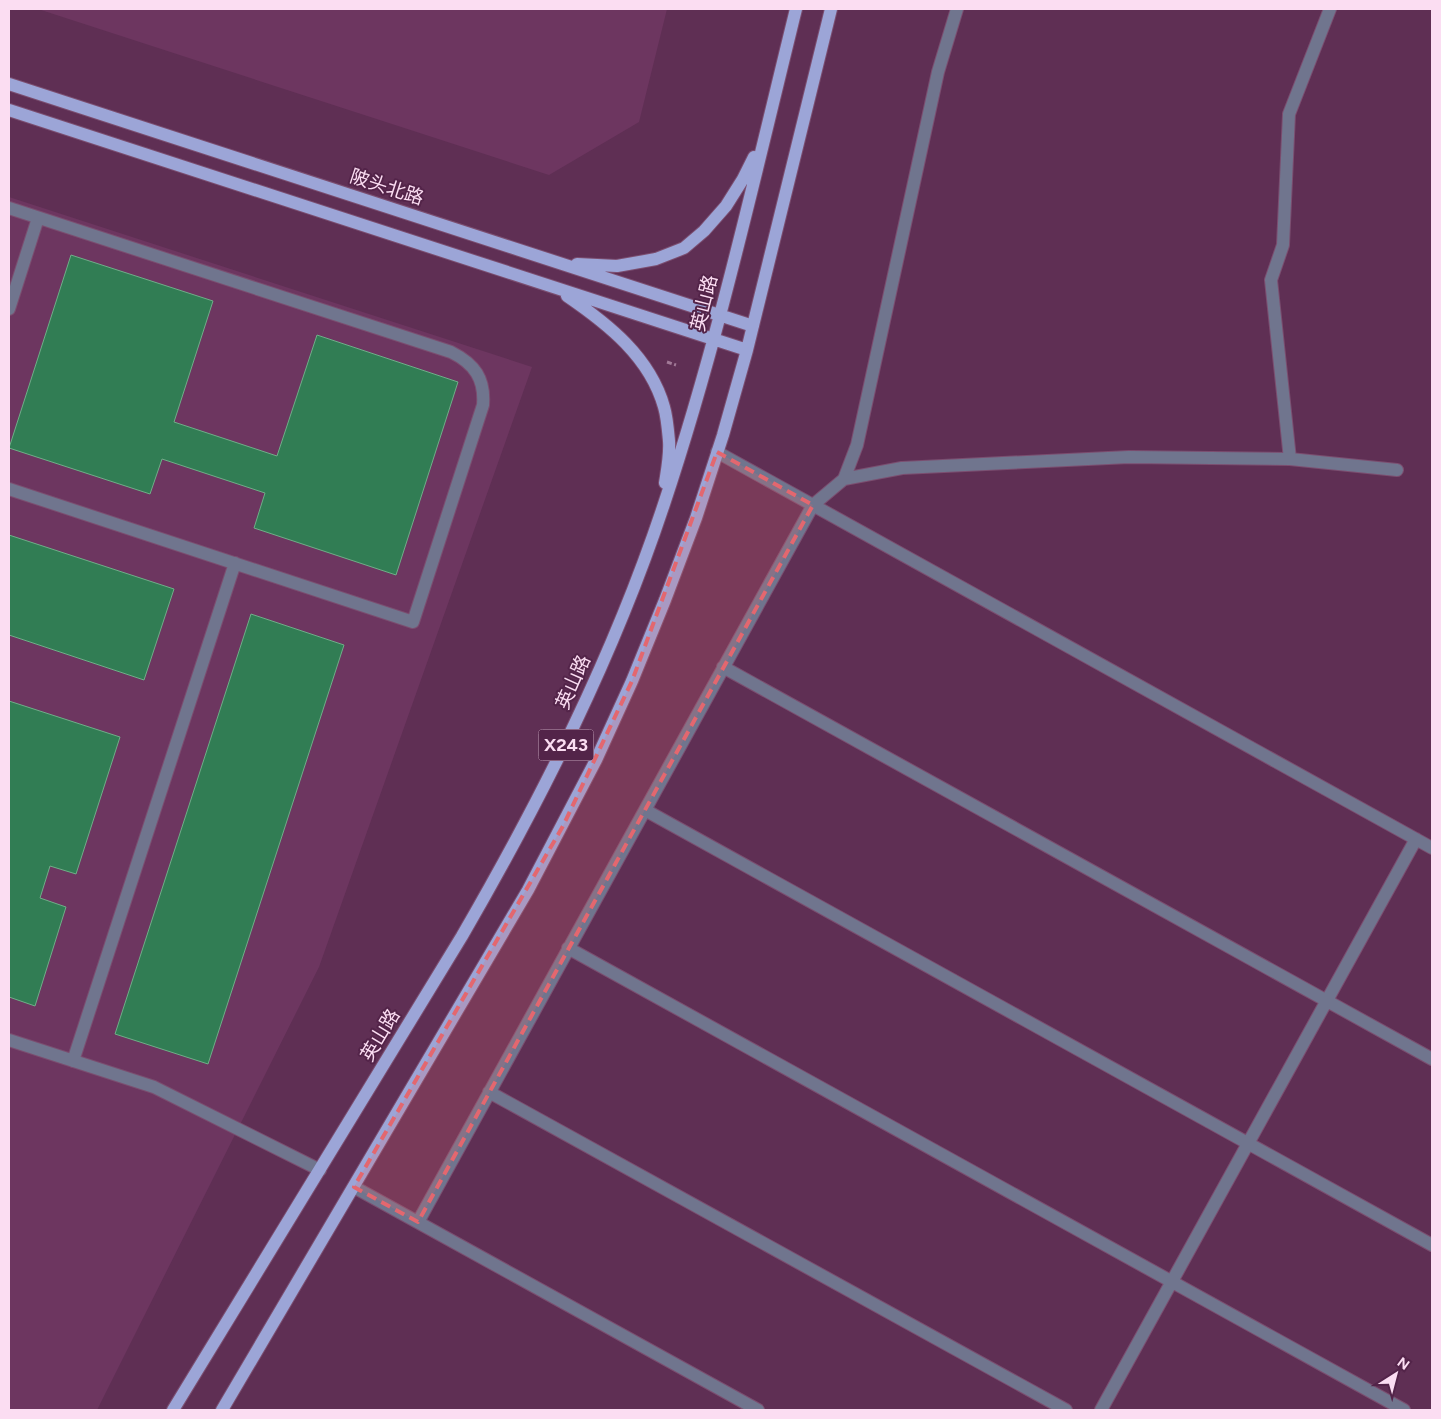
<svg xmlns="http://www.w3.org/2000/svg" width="1441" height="1419" font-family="Figtree,'Noto Sans SC',sans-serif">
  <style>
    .built { fill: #6d3660 }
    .building { fill: #317d54; stroke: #6fae88 }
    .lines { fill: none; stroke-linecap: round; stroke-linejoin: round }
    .minor-casing { stroke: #7b4e70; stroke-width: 14 }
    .major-casing { stroke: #7b4e70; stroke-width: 14 }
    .path { stroke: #a17997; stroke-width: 3; stroke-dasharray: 5 2.5; stroke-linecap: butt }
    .minor { stroke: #70758e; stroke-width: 12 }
    .major { stroke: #9ca5d7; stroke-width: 12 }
    .marked { fill: #e3676f; fill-opacity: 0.2; stroke: #e3676f; stroke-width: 4; stroke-dasharray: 10 6; stroke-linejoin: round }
    .labels { text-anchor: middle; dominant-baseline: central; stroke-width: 4; stroke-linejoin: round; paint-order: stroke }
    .shield { fill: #532449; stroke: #c9a6bf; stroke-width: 1 }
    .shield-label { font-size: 18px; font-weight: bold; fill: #fbddf2 }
    .street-label { font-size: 19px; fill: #fbddf2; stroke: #532449 }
  </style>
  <rect width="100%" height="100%" fill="#5f2f54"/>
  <path class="built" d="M 38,9 L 667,9 L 639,122 L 549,175 Z
    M 9,197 L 532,367 L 319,967 L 97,1410 L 9,1410 Z"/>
  <path class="building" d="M 71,255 L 213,301 L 174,422 L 277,456 L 317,335 L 458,382 L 396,575 L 254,528 L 265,493 L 162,459 L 150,494 L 9,448 Z
    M 9,535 L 174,589 L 144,680 L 9,635 Z
    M 251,614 L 344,645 L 208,1064 L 115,1034 Z
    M 9,701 L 120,737 L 76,874 L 50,866 L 40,898 L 66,907 L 35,1006 L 9,997 Z"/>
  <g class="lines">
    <defs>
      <path id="minor" d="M 9,208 L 451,352 C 475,364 485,379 483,405 L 413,622 L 9,489
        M 9,309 L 38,218
        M 717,452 L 1432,848
        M 1290,459 L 1271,280 L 1283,245 L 1289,114 L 1330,9
        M 844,479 L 857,445 L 938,72 L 957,9
        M 723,667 L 1432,1059
        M 645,810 L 1432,1245
        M 568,948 L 1404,1410
        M 9,1040 L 154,1087 L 320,1170
        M 73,1061 L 235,563
        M 489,1092 L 1066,1410
        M 354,1187 L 758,1410
        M 418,1222 L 813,505 L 844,479 L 902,468 L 1129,457 L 1290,459 L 1397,470
        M 1101,1410 L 1416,839"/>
      <path id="major" d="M 9,84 L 753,326
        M 9,110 L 747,350
        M 577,264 L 617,266 L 656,259 L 684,248 L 704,231 L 726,206 L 743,179 L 754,157
        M 567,296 C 608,324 650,357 664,407 C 667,417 668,430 669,441 C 670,455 667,470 665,483
        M 173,1410 L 462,936 C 542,798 614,655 664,504 C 718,342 755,175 796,9
        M 222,1410 L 528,890 L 596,760 L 632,681 L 665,600 L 696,518 L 723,435 L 747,350 L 831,9"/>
    </defs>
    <use href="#minor" class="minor-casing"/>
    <use href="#major" class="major-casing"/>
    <path class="path" d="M 667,362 L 676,365"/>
    <use href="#minor" class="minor"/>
    <use href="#major" class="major"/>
  </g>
  <path class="marked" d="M 717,452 L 813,505 L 418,1222 L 354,1187 L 563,826 L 632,681 Z"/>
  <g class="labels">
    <rect class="shield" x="538.5" y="729.5" width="55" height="31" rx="4"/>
    <g class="shield-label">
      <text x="566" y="745">X243</text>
    </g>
    <g class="street-label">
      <text transform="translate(387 187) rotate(18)">陂头北路</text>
      <text transform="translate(704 303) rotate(-76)">英山路</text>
      <text transform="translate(573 682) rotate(-66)">英山路</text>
      <text transform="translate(380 1035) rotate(-59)">英山路</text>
    </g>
  </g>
  <rect width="1441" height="1419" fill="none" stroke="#fbddf2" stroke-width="20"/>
  <g transform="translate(1396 1374) rotate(36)" stroke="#532449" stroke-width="4" paint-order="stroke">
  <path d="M0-4L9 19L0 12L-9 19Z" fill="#fbddf2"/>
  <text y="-8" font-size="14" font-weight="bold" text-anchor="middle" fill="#fbddf2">N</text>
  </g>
</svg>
